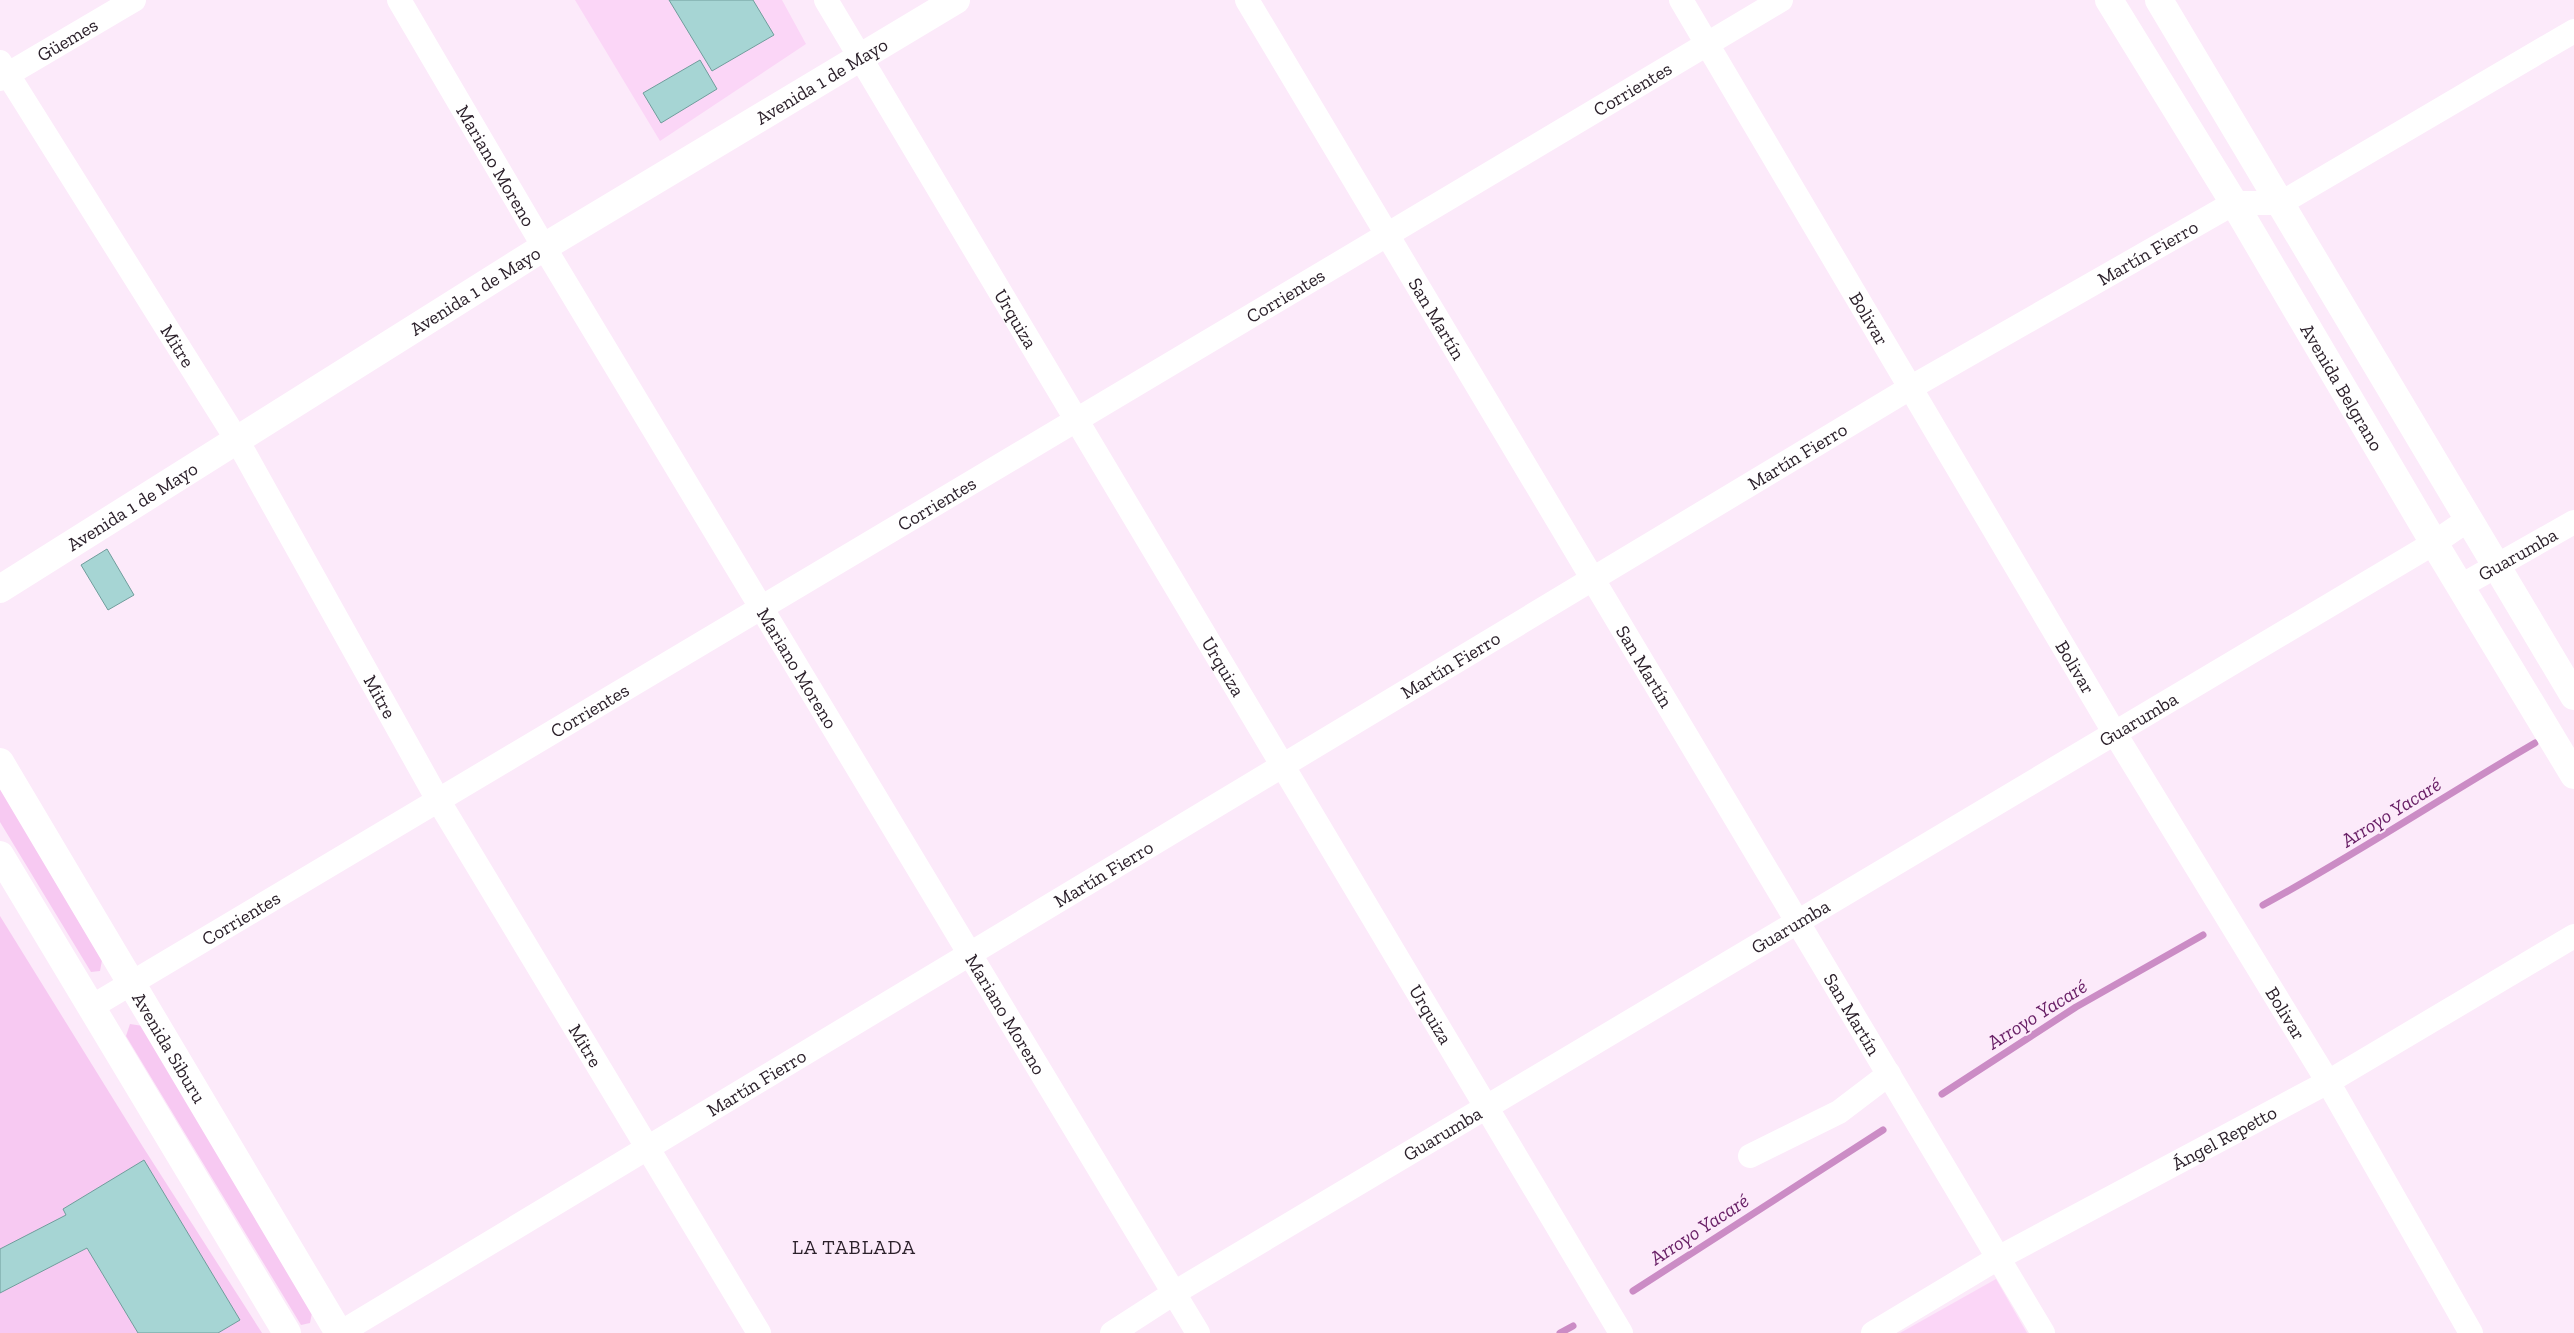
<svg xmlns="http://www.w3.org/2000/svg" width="2574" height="1333" font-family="'Zilla Slab',serif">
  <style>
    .built { fill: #fbd6f7 }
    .green { fill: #f7c9f2 }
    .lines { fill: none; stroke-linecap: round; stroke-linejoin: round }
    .stream { stroke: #cb8cc5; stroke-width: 7 }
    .building { fill: #a6d5d4; stroke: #709d9c }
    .minor { stroke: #fff; stroke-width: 24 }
    .major { stroke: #fff; stroke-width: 28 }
    .labels { text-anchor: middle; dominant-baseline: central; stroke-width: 4; stroke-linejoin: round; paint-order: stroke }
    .street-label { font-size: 19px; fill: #2c212b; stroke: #fceafa }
    .water-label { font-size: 20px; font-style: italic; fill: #681e65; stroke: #fceafa }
    .neighbourhood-label { font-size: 20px; letter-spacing: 1px; fill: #2c212b; stroke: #fceafa }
  </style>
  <rect width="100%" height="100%" fill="#fceafa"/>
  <path class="built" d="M 575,0 L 782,0 L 806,44 L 660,141 Z
    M 1996,1279 L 2027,1333 L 1900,1333 Z"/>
  <path class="green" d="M 0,787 L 102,960 L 100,971 L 91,972 L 0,822 Z
    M 0,916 L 143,1147 L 262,1333 L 0,1333 Z
    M 130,1024 L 143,1026 L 312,1313 L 310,1323 L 301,1325 L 126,1036 Z"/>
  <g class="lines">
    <path class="stream" d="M 2263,905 C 2355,855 2444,796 2535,743
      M 1942,1094 L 2076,1007 L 2203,935
      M 1633,1291 L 1883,1130
      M 1560,1333 L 1573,1326"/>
  </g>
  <path class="building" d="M 669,0 L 753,0 L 774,35 L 712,71 Z
    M 700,60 L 717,89 L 661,123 L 643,93 Z
    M 107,549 L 134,595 L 108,610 L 81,565 Z
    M 144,1160 L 240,1320 L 218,1333 L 138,1333 L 87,1248 L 0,1293 L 0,1249 L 66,1215 L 63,1209 Z"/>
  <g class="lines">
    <g class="minor">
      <path id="s1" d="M 399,0 L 544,247 L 1198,1333"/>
      <path id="s2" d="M 826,0 L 1621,1333"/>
      <path id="s3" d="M 1247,0 L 2043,1333"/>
      <path id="s4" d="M 1681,0 L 2114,732 L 2328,1082 L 2471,1333"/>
      <path id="s5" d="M 0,62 L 237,440 L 438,800 L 759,1333"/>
      <path id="s6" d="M 0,79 L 134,0"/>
      <path id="s7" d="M 2461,586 L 2574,522"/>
      <path id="s8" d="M 93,1006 L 1781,0"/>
      <path d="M 1750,1156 L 1839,1112 L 1889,1074"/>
      <path id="s9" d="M 340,1333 L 1910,388 L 2234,203 L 2281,203 L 2574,31"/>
      <path id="s10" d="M 1112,1333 L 1174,1293 L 2434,543 L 2469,519"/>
      <path id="s11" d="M 1873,1333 L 1998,1258 L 2328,1082 L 2574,936"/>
    </g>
    <g class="major">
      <path id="s12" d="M 2109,0 L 2234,203 L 2434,543 L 2574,775"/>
      <path d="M 2159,0 L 2574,696"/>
      <path id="s13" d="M 0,589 L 544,247 L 956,0"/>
      <path id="s14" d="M 0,762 L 339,1333"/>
      <path d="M 0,855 L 287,1333"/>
    </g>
  </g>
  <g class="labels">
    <g class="street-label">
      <text stroke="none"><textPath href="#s6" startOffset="78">Güemes</textPath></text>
      <text stroke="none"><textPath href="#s13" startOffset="966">Avenida 1 de Mayo</textPath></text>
      <text stroke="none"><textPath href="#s8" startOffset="1792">Corrientes</textPath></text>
      <text stroke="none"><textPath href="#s1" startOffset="192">Mariano Moreno</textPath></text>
      <text stroke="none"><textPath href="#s9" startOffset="2106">Martín Fierro</textPath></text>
      <text stroke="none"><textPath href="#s13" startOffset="561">Avenida 1 de Mayo</textPath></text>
      <text stroke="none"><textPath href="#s8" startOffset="1388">Corrientes</textPath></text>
      <text stroke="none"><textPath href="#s4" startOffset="370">Bolivar</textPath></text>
      <text stroke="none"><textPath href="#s2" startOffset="371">Urquiza</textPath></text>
      <text stroke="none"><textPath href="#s3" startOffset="371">San Martín</textPath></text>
      <text stroke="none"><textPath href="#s5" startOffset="335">Mitre</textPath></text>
      <text stroke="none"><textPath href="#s12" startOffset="452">Avenida Belgrano</textPath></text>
      <text stroke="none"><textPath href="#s9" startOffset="1701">Martín Fierro</textPath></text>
      <text stroke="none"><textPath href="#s8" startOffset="982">Corrientes</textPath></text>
      <text stroke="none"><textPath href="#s13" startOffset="156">Avenida 1 de Mayo</textPath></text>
      <text stroke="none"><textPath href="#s7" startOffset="65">Guarumba</textPath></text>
      <text stroke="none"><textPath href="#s9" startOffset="1296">Martín Fierro</textPath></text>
      <text stroke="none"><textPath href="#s2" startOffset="776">Urquiza</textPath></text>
      <text stroke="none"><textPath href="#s3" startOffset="776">San Martín</textPath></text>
      <text stroke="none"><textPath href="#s1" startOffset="778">Mariano Moreno</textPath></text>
      <text stroke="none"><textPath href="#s4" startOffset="775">Bolivar</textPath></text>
      <text stroke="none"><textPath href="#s5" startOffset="740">Mitre</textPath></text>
      <text stroke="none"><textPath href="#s8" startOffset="578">Corrientes</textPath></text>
      <text stroke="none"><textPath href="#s10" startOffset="1196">Guarumba</textPath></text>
      <text stroke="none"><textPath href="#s9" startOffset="891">Martín Fierro</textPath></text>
      <text stroke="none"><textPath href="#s8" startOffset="172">Corrientes</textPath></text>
      <text stroke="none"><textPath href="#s10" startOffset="791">Guarumba</textPath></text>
      <text stroke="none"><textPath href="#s4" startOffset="1180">Bolivar</textPath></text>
      <text stroke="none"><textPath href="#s1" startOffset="1182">Mariano Moreno</textPath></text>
      <text stroke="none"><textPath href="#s2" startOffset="1181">Urquiza</textPath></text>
      <text stroke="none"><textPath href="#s3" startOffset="1181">San Martín</textPath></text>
      <text stroke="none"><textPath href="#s5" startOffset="1145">Mitre</textPath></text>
      <text stroke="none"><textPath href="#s14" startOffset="332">Avenida Siburu</textPath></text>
      <text stroke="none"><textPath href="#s9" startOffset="486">Martín Fierro</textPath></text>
      <text stroke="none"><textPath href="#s10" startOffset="386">Guarumba</textPath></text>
      <text stroke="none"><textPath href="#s11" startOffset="402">Ángel Repetto</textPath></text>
    </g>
    <g class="water-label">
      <text transform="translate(2391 812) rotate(-32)">Arroyo Yacaré</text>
      <text transform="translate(2037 1014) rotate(-32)">Arroyo Yacaré</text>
      <text transform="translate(1699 1229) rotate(-33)">Arroyo Yacaré</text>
    </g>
    <g class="neighbourhood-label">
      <text x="854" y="1247">LA TABLADA</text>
    </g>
  </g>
</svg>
